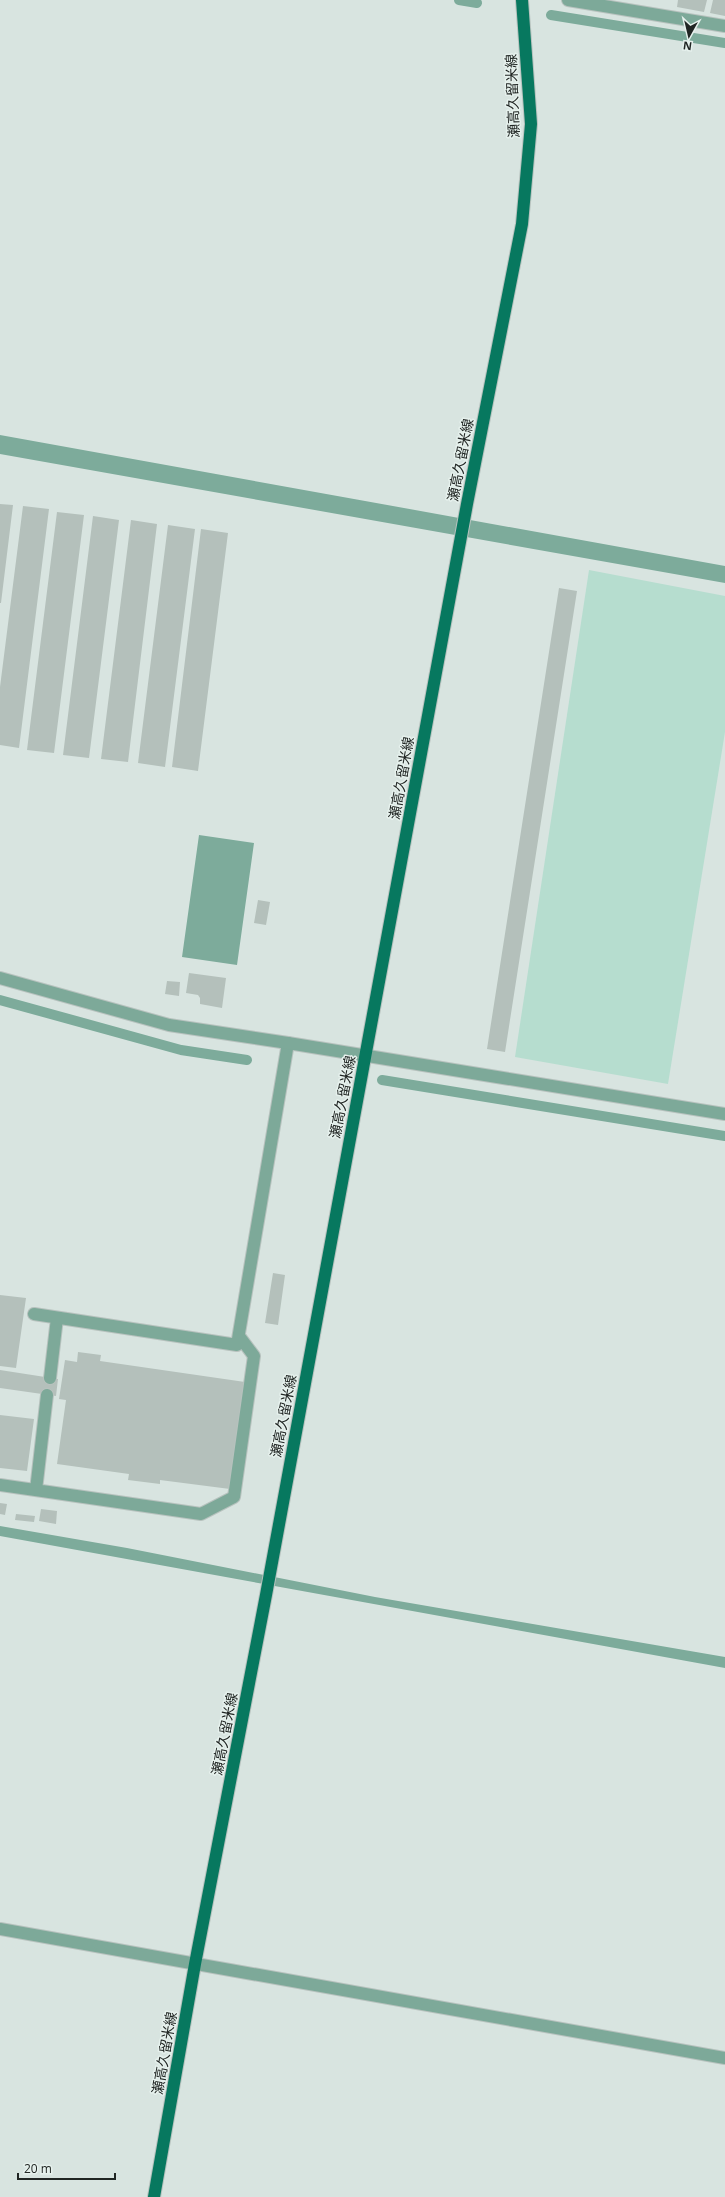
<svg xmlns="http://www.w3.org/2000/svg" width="725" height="2197" font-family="'Open Sans','Noto Sans JP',sans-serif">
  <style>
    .green { fill: #b6ddcf }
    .water { fill: #7dab9b }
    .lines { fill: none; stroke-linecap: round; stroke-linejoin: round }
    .stream { stroke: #7dab9b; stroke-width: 10 }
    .building { fill: #b4c0bb }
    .lane-casing { stroke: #b7c2be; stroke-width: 14 }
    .street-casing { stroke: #b7c2be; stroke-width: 14 }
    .primary-casing { stroke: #b7c2be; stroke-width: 14 }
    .lane { stroke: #7da999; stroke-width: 12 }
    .street { stroke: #7da999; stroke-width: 12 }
    .primary { stroke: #07785f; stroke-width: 12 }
    .labels { text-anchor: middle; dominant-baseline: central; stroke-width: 3; stroke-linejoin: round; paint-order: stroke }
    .street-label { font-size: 14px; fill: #202523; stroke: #e6f1ed }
  </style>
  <rect width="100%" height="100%" fill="#d8e4e0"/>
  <path class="green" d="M 589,570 L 725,596 L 725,732 L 668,1084 L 515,1057 Z"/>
  <path class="water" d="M 0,435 L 725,566 L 725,583 L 0,454 Z
    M 199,835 L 254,843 L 237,965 L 182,957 Z
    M 0,1526 L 127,1548 L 375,1597 L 725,1657 L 725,1668 L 0,1536 Z"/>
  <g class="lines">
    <path class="stream" d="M 459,0 L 477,3
      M 551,15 L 725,43
      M 0,1000 L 181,1050 L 247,1060
      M 382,1080 L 725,1136"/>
  </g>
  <path class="building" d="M 678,0 L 707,0 L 704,12 L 677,7 Z
    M 713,0 L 725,0 L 725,16 L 710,13 Z
    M 0,504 L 13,505 L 1,603 L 0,603 Z
    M 23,506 L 49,509 L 19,748 L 0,745 L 0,687 Z
    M 57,512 L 84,515 L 54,753 L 27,750 Z
    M 93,516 L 119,520 L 89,758 L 63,755 Z
    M 131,520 L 157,524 L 128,762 L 101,759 Z
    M 168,525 L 195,529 L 165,767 L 138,763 Z
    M 201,529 L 228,533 L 198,771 L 172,767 Z
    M 559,588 L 577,591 L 505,1052 L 487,1049 Z
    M 258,900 L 270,902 L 266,925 L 254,923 Z
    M 189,973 L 226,978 L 222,1008 L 200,1004 L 200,998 L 198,995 L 186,993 Z
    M 167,981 L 180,982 L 179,996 L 165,994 Z
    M 273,1273 L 285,1275 L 278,1325 L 265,1323 Z
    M 0,1295 L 26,1298 L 16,1368 L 0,1366 Z
    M 78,1352 L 101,1355 L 100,1361 L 245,1382 L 230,1489 L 160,1480 L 160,1484 L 128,1480 L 129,1474 L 57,1464 L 66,1400 L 59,1399 L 65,1360 L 77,1362 Z
    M 0,1370 L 58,1379 L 56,1396 L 0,1388 Z
    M 0,1415 L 34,1419 L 27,1471 L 0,1468 Z
    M 0,1503 L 7,1504 L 5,1515 L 0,1514 Z
    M 41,1509 L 57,1511 L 56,1524 L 39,1521 Z
    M 16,1514 L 35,1516 L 34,1522 L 15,1520 Z"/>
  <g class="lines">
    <defs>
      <path id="lane" d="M 34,1314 L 237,1345 L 288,1043
        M 50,1378 L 57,1318
        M 0,1485 L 201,1514 L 234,1497 L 254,1356 L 239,1336
        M 36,1490 L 47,1395"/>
      <path id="street" d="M 568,0 L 725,26
        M 0,978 L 169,1025 L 288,1043 L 725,1114
        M 0,1929 L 725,2058"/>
      <path id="primary" d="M 154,2197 L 195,1964 L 266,1595 L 467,504 L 522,224 L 531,124 L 522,0"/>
    </defs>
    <use href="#lane" class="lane-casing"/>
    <use href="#street" class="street-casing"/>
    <use href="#primary" class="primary-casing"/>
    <use href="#lane" class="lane"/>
    <use href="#street" class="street"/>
    <use href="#primary" class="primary"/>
  </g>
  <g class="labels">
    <g class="street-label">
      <text transform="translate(512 96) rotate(-92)">瀬高久留米線</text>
      <text transform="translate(460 460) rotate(-79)">瀬高久留米線</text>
      <text transform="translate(401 778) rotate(-80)">瀬高久留米線</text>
      <text transform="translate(342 1097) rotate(-79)">瀬高久留米線</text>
      <text transform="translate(283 1416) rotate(-79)">瀬高久留米線</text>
      <text transform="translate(224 1734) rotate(-79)">瀬高久留米線</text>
      <text transform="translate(164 2053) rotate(-80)">瀬高久留米線</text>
    </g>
  </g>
  <g transform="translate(689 36) rotate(188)" stroke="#e6f1ed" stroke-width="3" paint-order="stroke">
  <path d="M0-3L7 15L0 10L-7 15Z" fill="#202523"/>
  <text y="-6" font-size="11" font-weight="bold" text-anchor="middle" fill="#202523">N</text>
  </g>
  <path d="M18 2173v6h97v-6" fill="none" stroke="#202523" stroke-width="2"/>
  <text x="24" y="2173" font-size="12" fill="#202523" stroke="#e6f1ed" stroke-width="3" paint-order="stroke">20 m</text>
</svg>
